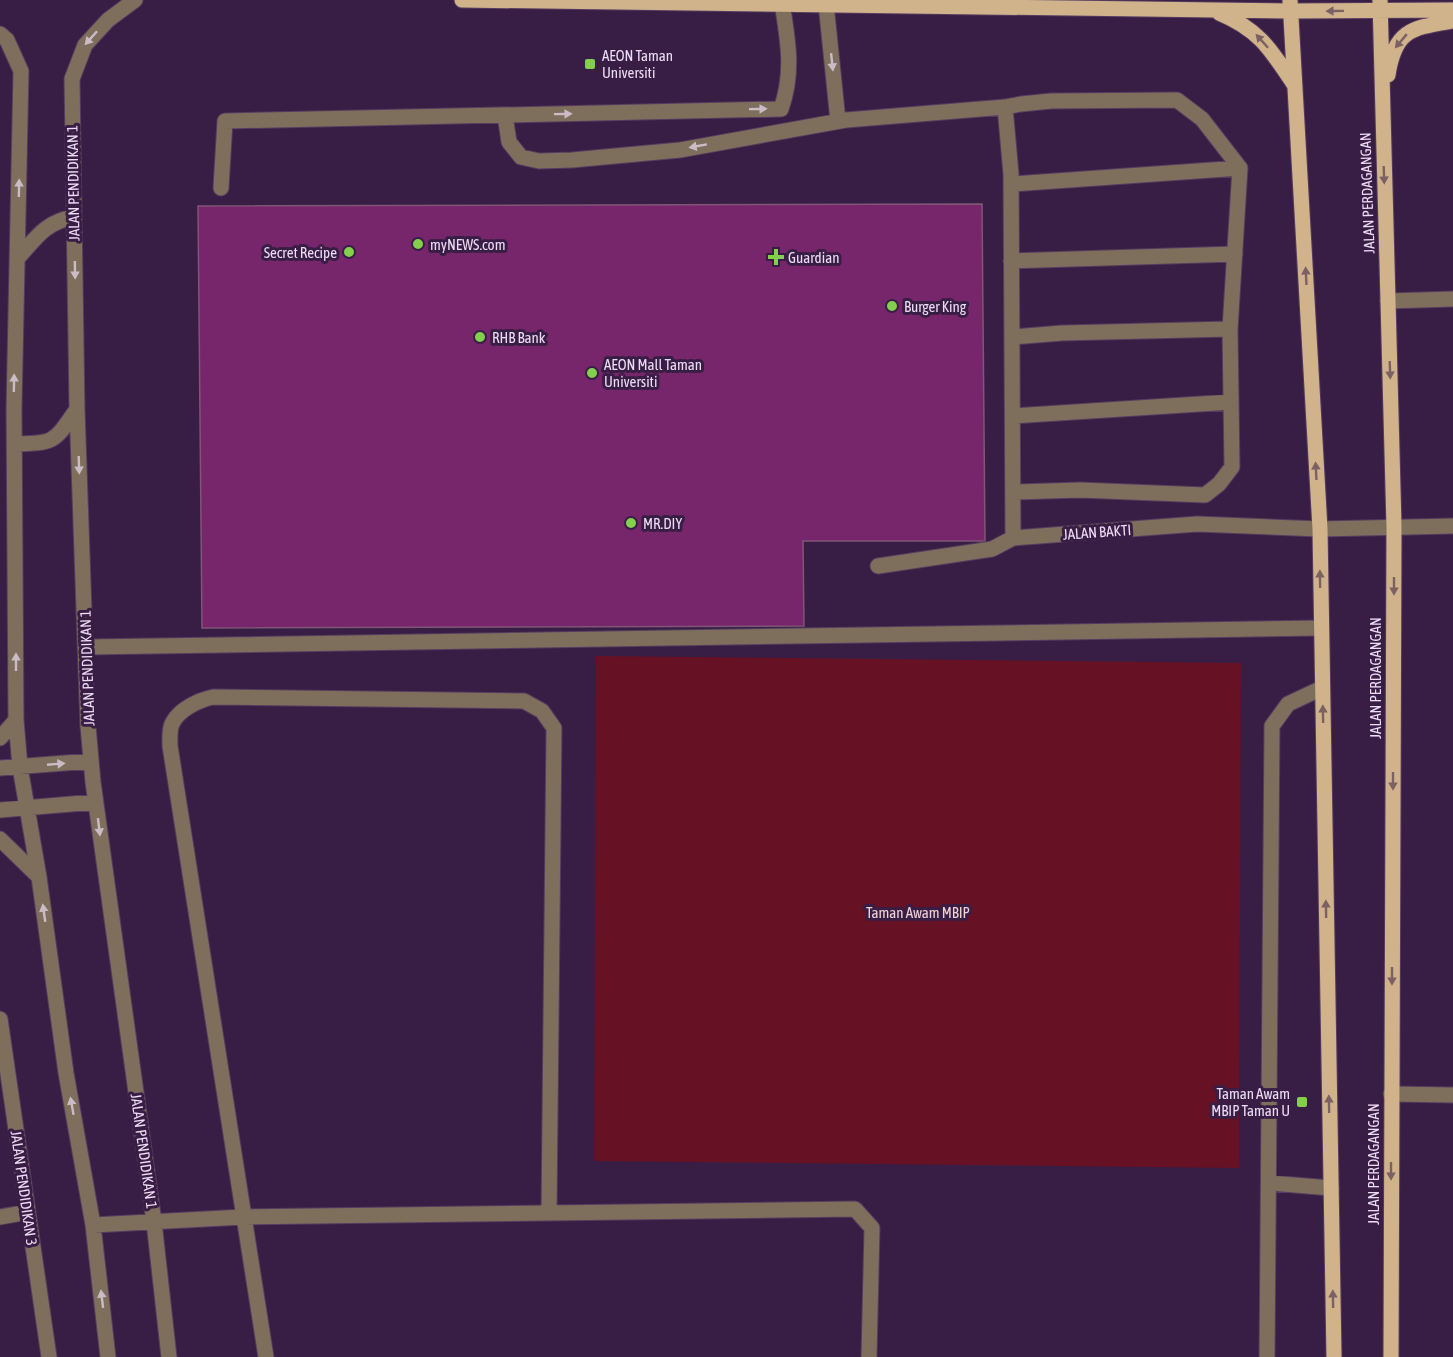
<svg xmlns="http://www.w3.org/2000/svg" width="1453" height="1357" font-family="'Asap Condensed',sans-serif">
  <style>
    .green { fill: #661124 }
    .building { fill: #77266b; stroke: #805577; stroke-width: 1.5 }
    .lines { fill: none; stroke-linecap: round; stroke-linejoin: round }
    .minor-casing { stroke: #553c60; stroke-width: 17 }
    .major-casing { stroke: #553c60; stroke-width: 17 }
    .minor { stroke: #7d6f5c; stroke-width: 15 }
    .major { stroke: #d0b38b; stroke-width: 15 }
    .oneway { fill: #7c6164 }
    .oneway2 { fill: #cbbbc7 }
    .poi-dot { fill: #84cf4d; stroke: #381e44; stroke-width: 2 }
    .labels { text-anchor: middle; dominant-baseline: central; stroke-width: 6; stroke-linejoin: round; paint-order: stroke }
    .poi-label { font-size: 15px; fill: #eddcf5; stroke: #381e44; text-anchor: start }
    .street-label { font-size: 15px; fill: #eddcf5; stroke: #381e44 }
    .park-label { font-size: 15px; fill: #f1d2d4; stroke: #381e44 }
  </style>
  <rect width="100%" height="100%" fill="#381e44"/>
  <path class="green" d="M 596,656 L 1241,663 L 1239,1168 L 594,1161 Z"/>
  <path class="building" d="M 982,204 L 985,541 L 803,541 L 804,626 L 202,628 L 198,206 Z"/>
  <g class="lines">
    <defs>
      <path id="minor" d="M 135,0 L 108,20 L 85,45 L 72,79 L 77,409 L 88,726 L 93,782 L 154,1222 L 169,1357
        M 826,4 L 838,121
        M 0,34 L 7,40 L 21,71 L 14,409 L 16,720 L 20,767 L 39,877 L 66,1073 L 93,1225 L 108,1357
        M 505,115 L 509,142 L 521,157 L 539,161 L 572,160 L 680,150 L 846,120 L 1005,107
        M 1011,184 L 1240,168
        M 221,188 L 225,121 L 781,109 C 794,72 788,41 782,3
        M 17,259 C 36,238 45,222 74,217
        M 1011,261 L 1235,254
        M 1388,301 L 1453,299
        M 1012,337 L 1062,333 L 1230,329
        M 1013,416 L 1231,402
        M 15,444 C 56,443 54,442 77,409
        M 1013,492 L 1080,490 L 1205,495 L 1219,484 L 1232,467 L 1230,329 L 1240,168 L 1202,119 L 1177,100 L 1051,101 L 1021,104 L 1005,107 L 1011,174 L 1013,538
        M 878,566 L 992,549 L 1013,538 L 1197,524 L 1320,529 L 1453,526
        M 86,647 L 1321,628
        M 0,738 L 16,720
        M 0,768 L 91,761
        M 0,810 L 95,802
        M 0,839 L 39,877
        M 0,1019 L 49,1357
        M 1391,1094 L 1453,1095
        M 1269,1183 L 1331,1188
        M 0,1217 L 28,1212
        M 93,1225 L 243,1217 L 855,1209 L 872,1228 L 869,1357
        M 266,1357 L 170,746 C 170,739 169,728 173,722 C 180,709 199,700 213,697 L 524,701 L 542,711 L 554,728 L 549,1213
        M 1267,1357 L 1272,726 L 1288,704 L 1322,688"/>
      <path id="major" d="M 462,0 L 1290,11 L 1453,10
        M 1290,0 L 1320,529 L 1334,1357
        M 1380,0 L 1394,527 L 1391,1357
        M 1219,13 C 1260,30 1271,50 1295,86
        M 1388,75 C 1395,29 1412,28 1453,21"/>
    </defs>
    <use href="#minor" class="minor-casing"/>
    <use href="#major" class="major-casing"/>
    <use href="#minor" class="minor"/>
    <use href="#major" class="major"/>
  </g>
  <defs><path id="oneway-solid" d="M-6-.8H1V-3.2L6.5 0L1 3.2V.8H-6Z" transform="scale(1.5)"/></defs>
  <g class="oneway">
    <use href="#oneway-solid" transform="translate(1335 11) rotate(179)"/>
    <use href="#oneway-solid" transform="translate(1262 41) rotate(-132)"/>
    <use href="#oneway-solid" transform="translate(1401 41) rotate(130)"/>
    <use href="#oneway-solid" transform="translate(1384 175) rotate(88)"/>
    <use href="#oneway-solid" transform="translate(1306 276) rotate(-93)"/>
    <use href="#oneway-solid" transform="translate(1390 370) rotate(88)"/>
    <use href="#oneway-solid" transform="translate(1316 471) rotate(-93)"/>
    <use href="#oneway-solid" transform="translate(1320 579) rotate(-91)"/>
    <use href="#oneway-solid" transform="translate(1394 586) rotate(90)"/>
    <use href="#oneway-solid" transform="translate(1323 714) rotate(-91)"/>
    <use href="#oneway-solid" transform="translate(1393 781) rotate(90)"/>
    <use href="#oneway-solid" transform="translate(1326 909) rotate(-91)"/>
    <use href="#oneway-solid" transform="translate(1392 976) rotate(90)"/>
    <use href="#oneway-solid" transform="translate(1329 1104) rotate(-91)"/>
    <use href="#oneway-solid" transform="translate(1391 1171) rotate(90)"/>
    <use href="#oneway-solid" transform="translate(1333 1299) rotate(-91)"/>
  </g>
  <g class="oneway2">
    <use href="#oneway-solid" transform="translate(91 38) rotate(132)"/>
    <use href="#oneway-solid" transform="translate(832 62) rotate(84)"/>
    <use href="#oneway-solid" transform="translate(758 109) rotate(-1)"/>
    <use href="#oneway-solid" transform="translate(563 114) rotate(-1)"/>
    <use href="#oneway-solid" transform="translate(698 146) rotate(170)"/>
    <use href="#oneway-solid" transform="translate(19 188) rotate(-89)"/>
    <use href="#oneway-solid" transform="translate(75 270) rotate(89)"/>
    <use href="#oneway-solid" transform="translate(14 383) rotate(-89)"/>
    <use href="#oneway-solid" transform="translate(79 465) rotate(88)"/>
    <use href="#oneway-solid" transform="translate(16 662) rotate(-90)"/>
    <use href="#oneway-solid" transform="translate(56 764) rotate(-5)"/>
    <use href="#oneway-solid" transform="translate(99 827) rotate(83)"/>
    <use href="#oneway-solid" transform="translate(44 913) rotate(-98)"/>
    <use href="#oneway-solid" transform="translate(72 1106) rotate(-100)"/>
    <use href="#oneway-solid" transform="translate(102 1299) rotate(-97)"/>
  </g>
  <g class="poi-dot">
    <rect x="584" y="58" width="12" height="12" rx="3"/>
    <circle cx="418" cy="244" r="6"/>
    <circle cx="349" cy="252" r="6"/>
    <path d="M773 248h6v6h6v6h-6v6h-6v-6h-6v-6h6z"/>
    <circle cx="892" cy="306" r="6"/>
    <circle cx="480" cy="337" r="6"/>
    <circle cx="592" cy="373" r="6"/>
    <circle cx="631" cy="523" r="6"/>
    <rect x="1296" y="1096" width="12" height="12" rx="3"/>
  </g>
  <g class="labels">
    <g class="poi-label">
      <text x="602" y="55">AEON Taman<tspan x="602" dy="17">Universiti</tspan></text>
      <text x="430" y="244">myNEWS.com</text>
      <text x="337" y="252" text-anchor="end">Secret Recipe</text>
      <text x="788" y="257">Guardian</text>
      <text x="904" y="306">Burger King</text>
      <text x="492" y="337">RHB Bank</text>
      <text x="604" y="364">AEON Mall Taman<tspan x="604" dy="17">Universiti</tspan></text>
      <text x="643" y="523">MR.DIY</text>
      <text x="1290" y="1093" text-anchor="end">Taman Awam<tspan x="1290" dy="17">MBIP Taman U</tspan></text>
    </g>
    <g class="street-label">
      <text transform="translate(73 183) rotate(-91)">JALAN PENDIDIKAN 1</text>
      <text transform="translate(1367 193) rotate(-92)">JALAN PERDAGANGAN</text>
      <text transform="translate(1097 532) rotate(-4)">JALAN BAKTI</text>
      <text transform="translate(87 668) rotate(-92)">JALAN PENDIDIKAN 1</text>
      <text transform="translate(1375 678) rotate(-90)">JALAN PERDAGANGAN</text>
      <text transform="translate(144 1151) rotate(82)">JALAN PENDIDIKAN 1</text>
      <text transform="translate(1373 1164) rotate(-90)">JALAN PERDAGANGAN</text>
      <text transform="translate(24 1188) rotate(82)">JALAN PENDIDIKAN 3</text>
    </g>
    <g class="park-label">
      <text x="918" y="912">Taman Awam MBIP</text>
    </g>
  </g>
</svg>
